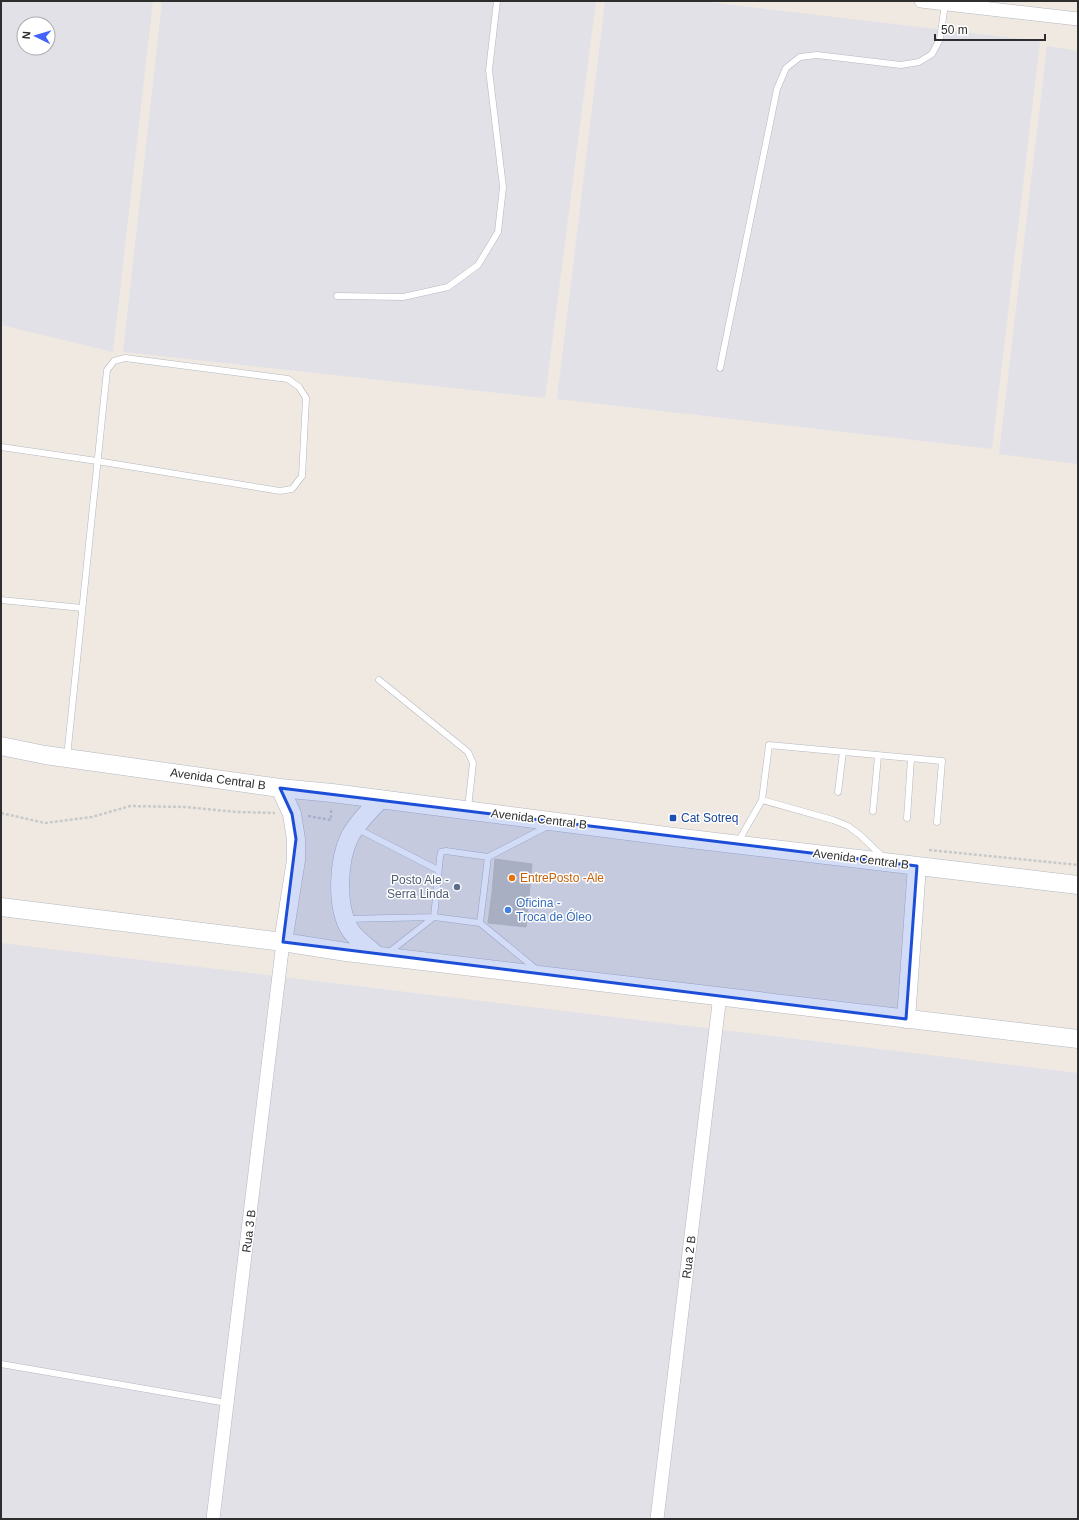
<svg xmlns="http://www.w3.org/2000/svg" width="1079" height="1520" font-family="Arial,sans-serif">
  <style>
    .industrial { fill: #e3e1e8; fill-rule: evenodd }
    .building { fill: #cbc7bf; stroke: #cbc5ba }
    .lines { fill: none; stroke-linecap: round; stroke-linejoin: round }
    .lane-casing { stroke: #b4b7c1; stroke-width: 7 }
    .street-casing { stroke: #b4b7c1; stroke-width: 14 }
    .secondary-casing { stroke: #b4b7c1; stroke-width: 19 }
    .path { stroke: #c9c9c9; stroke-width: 2.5; stroke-dasharray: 3 2; stroke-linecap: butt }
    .lane { stroke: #fff; stroke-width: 6 }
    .street { stroke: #fff; stroke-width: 13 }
    .secondary { stroke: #fff; stroke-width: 18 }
    .marked { fill: #1d4ed8; fill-opacity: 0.2; stroke: #1d4ed8; stroke-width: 3; stroke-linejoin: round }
    .transit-dot { fill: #1a4fb4; stroke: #fff; stroke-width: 1.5 }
    .food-dot { fill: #e8710a; stroke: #fff; stroke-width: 1.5 }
    .service-dot { fill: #5c6f8a; stroke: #fff; stroke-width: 1.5 }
    .shop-dot { fill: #3f7fe0; stroke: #fff; stroke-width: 1.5 }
    .labels { text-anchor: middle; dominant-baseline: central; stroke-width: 3; stroke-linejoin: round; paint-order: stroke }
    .street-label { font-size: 12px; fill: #2e2e2e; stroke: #fff }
    .transit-label { font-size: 12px; fill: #164399; stroke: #fff; text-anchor: start }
    .food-label { font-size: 12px; fill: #c56008; stroke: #fff; text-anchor: start }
    .service-label { font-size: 12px; fill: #4e5e75; stroke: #fff; text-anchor: end }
    .shop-label { font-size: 12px; fill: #366cbe; stroke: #fff; text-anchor: start }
  </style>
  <rect width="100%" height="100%" fill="#efe9e1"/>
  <path class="industrial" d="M 1,1 L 153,1 L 113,352 L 1,325 ZM 24,24 L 48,24 L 48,48 L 24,48 Z
    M 162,1 L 596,1 L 545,398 L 123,352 Z
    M 605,1 L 699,1 L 1040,41 L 992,449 L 557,399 Z
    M 1047,46 L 1078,51 L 1078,464 L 999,454 Z
    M 1,943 L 1078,1073 L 1078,1519 L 1,1519 Z"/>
  <path class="building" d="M 495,859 L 532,864 L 529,896 L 492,892 Z
    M 492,892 L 529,896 L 526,927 L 488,923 Z"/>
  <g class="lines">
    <defs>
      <path id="lane" d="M 337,296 L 403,297 L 448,287 L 478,265 L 498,232 L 503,187 L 489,70 L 497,1
        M 720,368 L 777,89 L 786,68 L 800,57 L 817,55 L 901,65 L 919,62 L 932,54 L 940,39 L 945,4
        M 1,447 L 97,461 L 280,491 L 292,489 L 302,476 L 306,398 L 299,387 L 288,379 L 125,358 L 114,361 L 107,370 C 93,499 80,628 67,757
        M 1,600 L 82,608
        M 379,680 L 468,752 L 473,763 L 468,808
        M 838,792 L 843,752
        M 762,800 L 769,745 L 942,761 L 937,822
        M 873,811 L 878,756
        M 907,818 L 911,759
        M 356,828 L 438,870
        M 738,842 L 762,800 L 833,820 L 848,826 L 860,835 L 883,857
        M 346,919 L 434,917 L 480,923
        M 388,953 L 434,917 L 440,857 L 441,852 L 446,851 L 488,857
        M 536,969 L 480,923 L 488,857 L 548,826
        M 1,1364 L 227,1403"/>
      <path id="street" d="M 921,1 L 1078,19
        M 213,1519 L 283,942
        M 657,1519 L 720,995"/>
      <path id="secondary" d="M 1,746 L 45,755 L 280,788 L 332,793 L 674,837 L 1078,885
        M 280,788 L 292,814 L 296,839 L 296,860 L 283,942
        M 1,907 L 283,942 L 346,952 L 1078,1039
        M 375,954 C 367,946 354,938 349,928 C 336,905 338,860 350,836 C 358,822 370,810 381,799
        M 906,1019 L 917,866"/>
    </defs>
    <use href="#lane" class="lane-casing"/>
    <use href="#street" class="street-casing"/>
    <use href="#secondary" class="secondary-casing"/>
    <path class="path" d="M 1,813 L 45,823 L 92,817 L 130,806 L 185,807 L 237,812 L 275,813
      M 308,816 L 331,820 L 331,808
      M 929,850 L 1078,865"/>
    <use href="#lane" class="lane"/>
    <use href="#street" class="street"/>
    <use href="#secondary" class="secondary"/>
  </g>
  <path class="marked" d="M 280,788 L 917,866 L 906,1019 L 283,942 L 296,839 L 292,814 Z"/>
  <rect class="transit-dot" x="669" y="814" width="8" height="8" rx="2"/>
  <circle class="food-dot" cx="512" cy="878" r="4"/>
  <circle class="service-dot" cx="457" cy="887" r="4"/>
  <circle class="shop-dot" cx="508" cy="910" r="4"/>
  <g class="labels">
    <g class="street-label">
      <text transform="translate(218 779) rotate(8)">Avenida Central B</text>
      <text transform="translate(539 819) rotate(7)">Avenida Central B</text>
      <text transform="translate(861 859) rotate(7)">Avenida Central B</text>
      <text transform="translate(249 1231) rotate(-83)">Rua 3 B</text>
      <text transform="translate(689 1257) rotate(-83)">Rua 2 B</text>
    </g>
    <g class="transit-label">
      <text x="681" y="818">Cat Sotreq</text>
    </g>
    <g class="food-label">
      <text x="520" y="878">EntrePosto -Ale</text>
    </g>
    <g class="service-label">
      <text x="449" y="880">Posto Ale -<tspan x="449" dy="14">Serra Linda</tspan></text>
    </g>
    <g class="shop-label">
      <text x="516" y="903">Oficina -<tspan x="516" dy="14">Troca de Óleo</tspan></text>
    </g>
  </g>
  <rect width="1079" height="1520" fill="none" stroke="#2e2e2e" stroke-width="4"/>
  <g transform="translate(36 36) rotate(275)"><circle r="19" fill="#ffffff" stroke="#ababab"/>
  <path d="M0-3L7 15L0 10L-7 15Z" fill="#4264fb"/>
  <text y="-6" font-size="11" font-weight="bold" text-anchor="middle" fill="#2e2e2e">N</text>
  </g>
  <path d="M935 34v6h110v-6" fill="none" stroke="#2e2e2e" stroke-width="2"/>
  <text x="941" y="34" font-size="12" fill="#2e2e2e" stroke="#ffffff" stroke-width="3" paint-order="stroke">50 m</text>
</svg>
